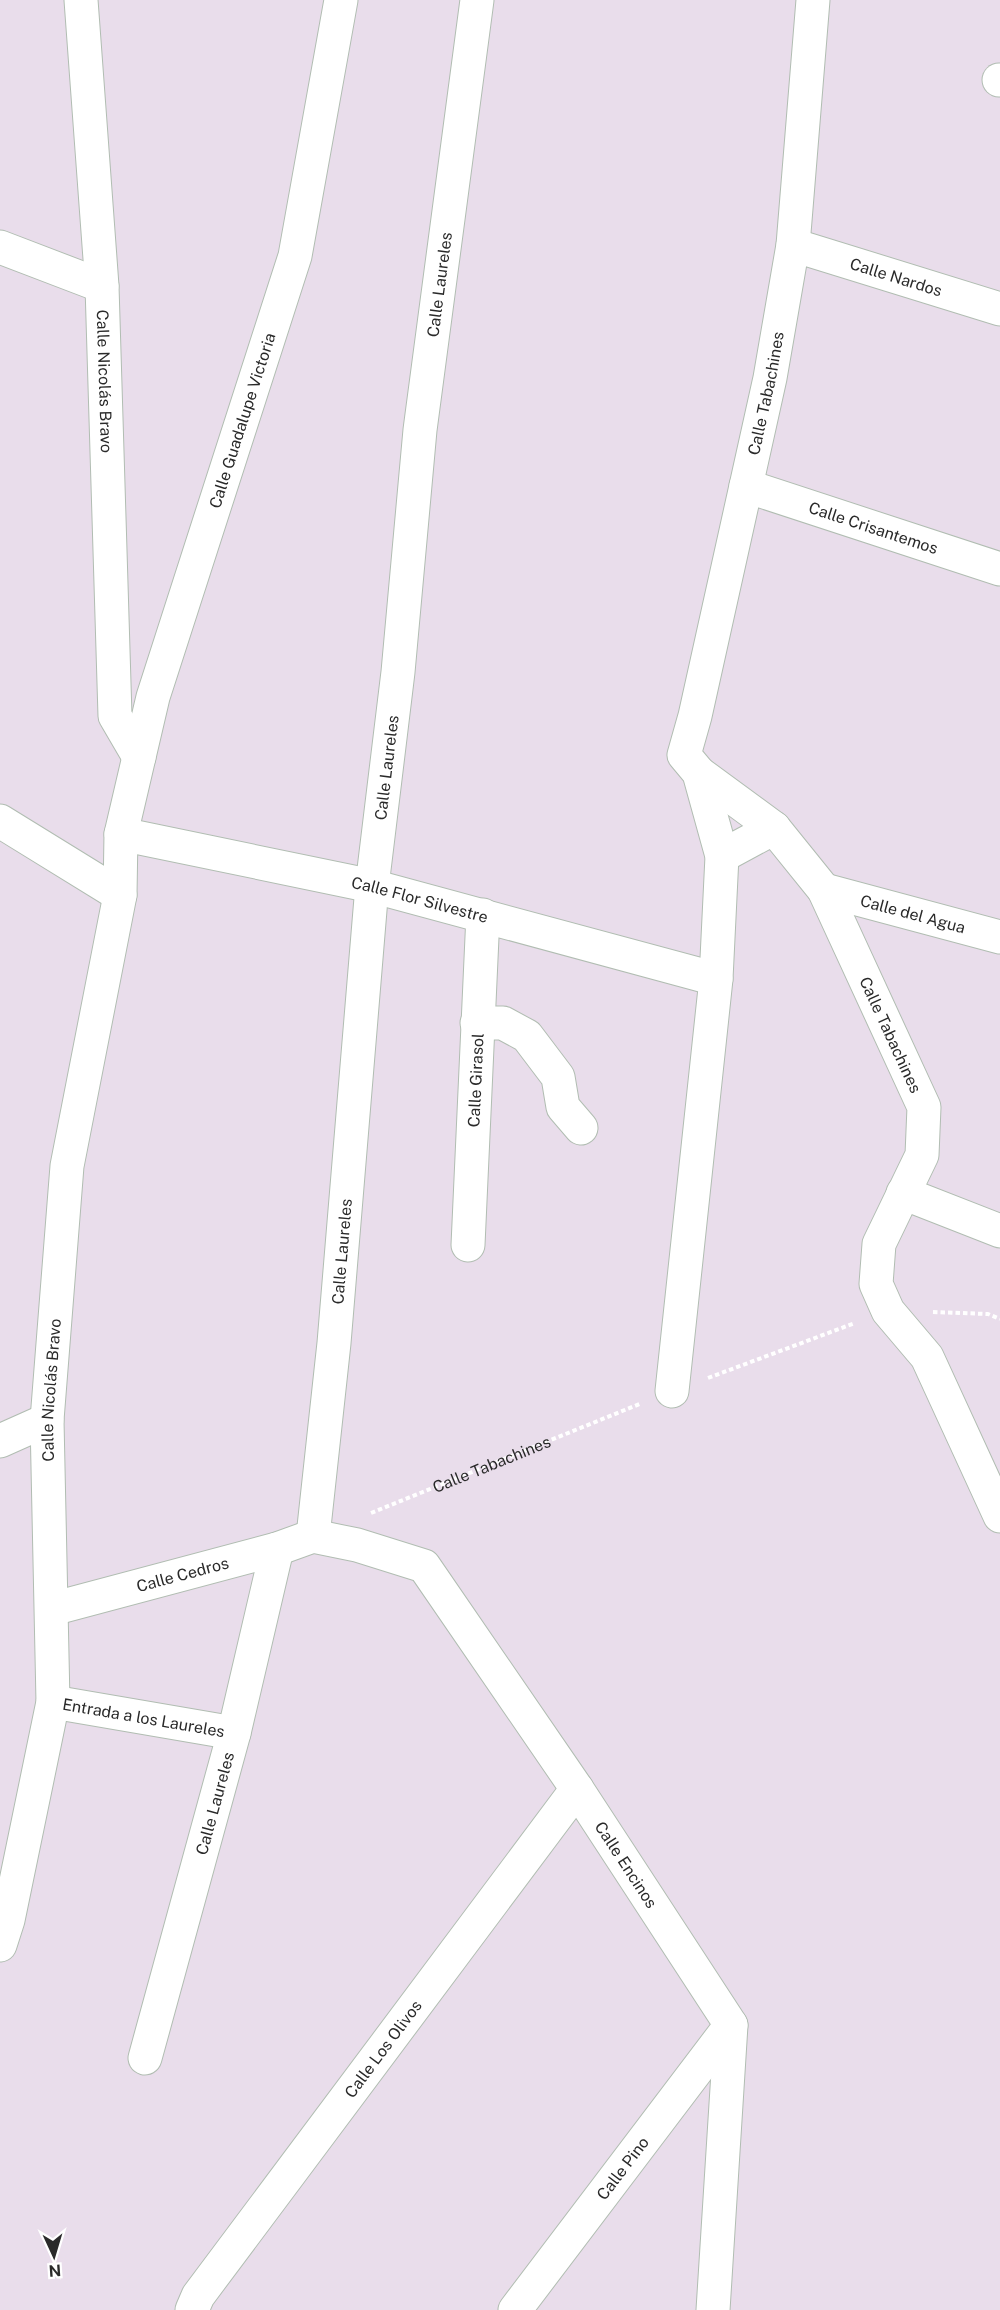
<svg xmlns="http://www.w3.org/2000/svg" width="1000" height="2310" font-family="'Public Sans',sans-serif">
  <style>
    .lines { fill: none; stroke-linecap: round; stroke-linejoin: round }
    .minor-casing { stroke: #b1bdb2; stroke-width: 35 }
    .path { stroke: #fff; stroke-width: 4; stroke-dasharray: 4.5 3; stroke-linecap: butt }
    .minor { stroke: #fff; stroke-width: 33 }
    .labels { text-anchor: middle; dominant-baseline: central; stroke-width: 4.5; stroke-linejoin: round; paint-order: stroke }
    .street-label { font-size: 16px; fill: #2a2a2a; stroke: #fff }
  </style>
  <rect width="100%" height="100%" fill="#e9ddeb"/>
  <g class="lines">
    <defs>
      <g id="minor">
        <path id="s2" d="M 81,0 L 102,286 L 115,716 L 139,757"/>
        <path d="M 999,80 L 1000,80"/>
        <path id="s3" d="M 793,245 L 1000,309"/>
        <path d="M 0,247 L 102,286"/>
        <path id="s4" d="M 746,486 L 1000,569"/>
        <path id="s5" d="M 699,773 L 774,828 L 824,890 L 924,1107 L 922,1155 L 879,1244 L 876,1284 L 888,1311 L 927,1357 L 1000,1516"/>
        <path d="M 0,821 L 120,895"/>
        <path id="s6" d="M 121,834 L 372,886 L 716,979"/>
        <path d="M 722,856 L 774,828"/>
        <path id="s7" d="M 824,890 L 1000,937"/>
        <path d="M 477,1023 L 503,1023 L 527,1036 L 558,1077 L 563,1107 L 581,1128"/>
        <path d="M 903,1193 L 1000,1231"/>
        <path id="s8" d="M 468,1245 L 483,915"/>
        <path id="s9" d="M 672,1391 L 716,979 L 722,856 L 699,773 L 684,755 L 695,716 L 770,378 L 793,245 L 813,0"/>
        <path d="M 0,1441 L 47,1420"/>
        <path id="s10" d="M 313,1536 L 334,1343 L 372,886 L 398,672 L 420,430 L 477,0"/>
        <path id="s11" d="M 52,1609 L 277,1549 L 313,1536 L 357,1545 L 424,1566 L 577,1789 L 731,2025 L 713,2310"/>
        <path id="s12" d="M 53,1702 L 234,1733"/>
        <path id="s13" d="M 0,1945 L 8,1920 L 53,1702 L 47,1420 L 67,1166 L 120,895 L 121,834 L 153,697 L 295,256 L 341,0"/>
        <path id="s14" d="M 145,2058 L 234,1733 L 277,1549"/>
        <path id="s15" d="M 192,2310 L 198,2296 L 577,1789"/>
        <path id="s16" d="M 515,2310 L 731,2025"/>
      </g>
    </defs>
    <use href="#minor" class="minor-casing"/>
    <g class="path">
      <path d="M 933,1312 L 988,1314 L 1000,1319"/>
      <path d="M 708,1378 L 855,1323"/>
      <path id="s1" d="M 371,1513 L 642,1403"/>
    </g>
    <use href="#minor" class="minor"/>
  </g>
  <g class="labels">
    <g class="street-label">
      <text stroke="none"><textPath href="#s3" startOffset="108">Calle Nardos</textPath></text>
      <text stroke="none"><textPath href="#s10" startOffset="1258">Calle Laureles</textPath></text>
      <text stroke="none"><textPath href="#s2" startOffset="382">Calle Nicolás Bravo</textPath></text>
      <text stroke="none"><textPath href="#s9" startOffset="1018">Calle Tabachines</textPath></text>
      <text stroke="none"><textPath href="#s13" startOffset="1554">Calle Guadalupe Victoria</textPath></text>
      <text stroke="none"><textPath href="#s4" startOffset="134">Calle Crisantemos</textPath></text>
      <text stroke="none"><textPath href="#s10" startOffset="772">Calle Laureles</textPath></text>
      <text stroke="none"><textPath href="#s6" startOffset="306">Calle Flor Silvestre</textPath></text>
      <text stroke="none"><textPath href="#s7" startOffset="92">Calle del Agua</textPath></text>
      <text stroke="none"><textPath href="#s5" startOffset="332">Calle Tabachines</textPath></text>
      <text stroke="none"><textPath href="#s8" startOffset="165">Calle Girasol</textPath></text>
      <text stroke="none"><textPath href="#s10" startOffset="286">Calle Laureles</textPath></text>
      <text stroke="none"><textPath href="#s13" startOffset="561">Calle Nicolás Bravo</textPath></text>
      <text stroke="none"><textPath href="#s1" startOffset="130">Calle Tabachines</textPath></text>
      <text stroke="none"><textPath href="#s11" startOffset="135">Calle Cedros</textPath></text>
      <text stroke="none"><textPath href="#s12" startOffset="92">Entrada a los Laureles</textPath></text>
      <text stroke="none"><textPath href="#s14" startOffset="264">Calle Laureles</textPath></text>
      <text stroke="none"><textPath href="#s11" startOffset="747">Calle Encinos</textPath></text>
      <text stroke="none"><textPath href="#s15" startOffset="324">Calle Los Olivos</textPath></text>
      <text stroke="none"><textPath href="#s16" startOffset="178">Calle Pino</textPath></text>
    </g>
  </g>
  <g transform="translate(54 2256) rotate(176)" stroke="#ffffff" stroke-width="4.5" paint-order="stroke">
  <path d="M0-4.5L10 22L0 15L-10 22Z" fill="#2a2a2a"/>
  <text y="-9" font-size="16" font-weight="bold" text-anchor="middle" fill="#2a2a2a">N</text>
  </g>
</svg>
